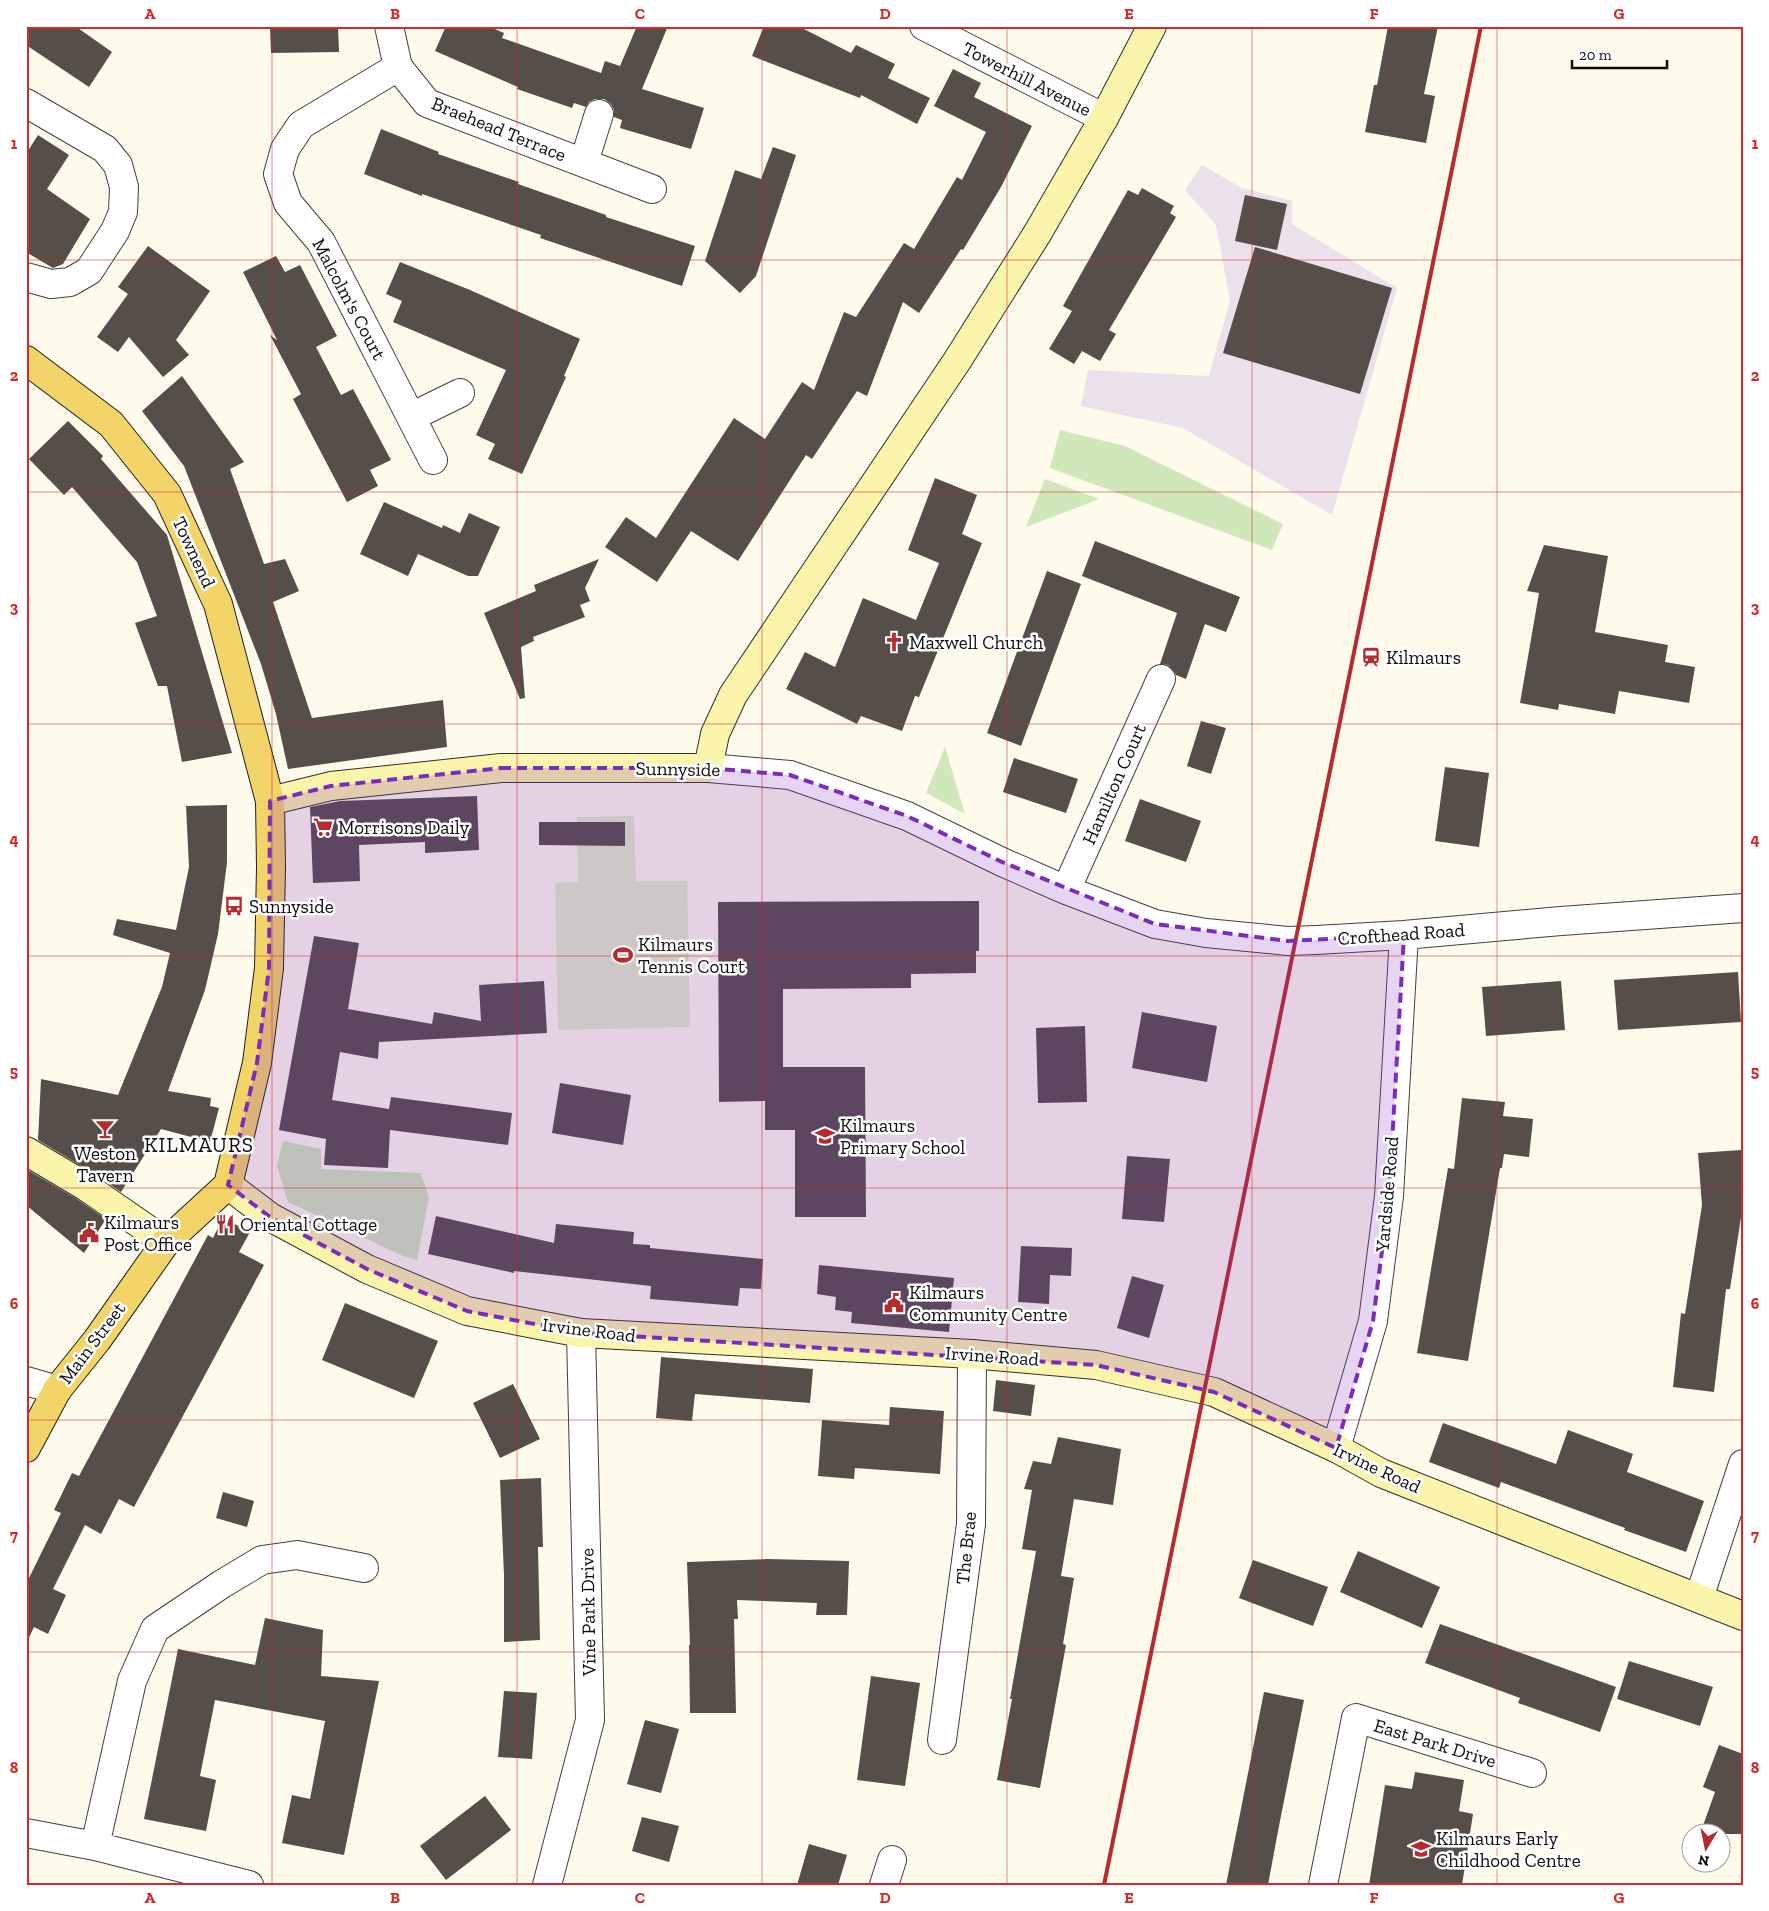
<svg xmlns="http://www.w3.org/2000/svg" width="1769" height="1911" font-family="'Zilla Slab',serif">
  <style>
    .industrial { fill: #eae1eb }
    .green { fill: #cfe7b9 }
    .pitch { fill: #e1eeca }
    .building { fill: #554e49 }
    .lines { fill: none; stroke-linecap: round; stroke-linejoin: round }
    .street-casing { stroke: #404040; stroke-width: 30 }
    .secondary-casing { stroke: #2f2f2f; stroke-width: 30 }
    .primary-casing { stroke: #1e1e1e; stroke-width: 30 }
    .street { stroke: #fff; stroke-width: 28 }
    .secondary { stroke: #fbf4ab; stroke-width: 28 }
    .primary { stroke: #f2d469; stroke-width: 28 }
    .rail { stroke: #b62b2e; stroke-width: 4 }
    .marked { fill: #7b2cbf; fill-opacity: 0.2; stroke: #7b2cbf; stroke-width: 4; stroke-dasharray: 10 6; stroke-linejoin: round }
    .grid { fill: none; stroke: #d62828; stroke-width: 1; stroke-opacity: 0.55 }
    .labels { text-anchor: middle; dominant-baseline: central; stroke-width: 5; stroke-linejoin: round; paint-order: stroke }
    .street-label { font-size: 19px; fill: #0d0d0d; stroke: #fff }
    .poi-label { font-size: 19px; fill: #0d0d0d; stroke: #fff; text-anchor: start }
    .quarter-label { font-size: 21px; letter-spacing: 1px; fill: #0d0d0d; stroke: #fff }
    .neatline { fill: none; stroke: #d62828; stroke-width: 2 }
    .grid-label { font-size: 16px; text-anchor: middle; font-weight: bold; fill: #d62828 }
  </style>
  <rect width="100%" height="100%" fill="#fefbed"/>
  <path class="industrial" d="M 1202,165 L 1242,188 L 1292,201 L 1292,224 L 1397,288 L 1332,515 L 1183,428 L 1081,406 L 1088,370 L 1209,376 L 1230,300 L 1216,225 L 1185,190 Z"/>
  <path class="green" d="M 1060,430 L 1125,446 L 1283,524 L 1272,550 L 1050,468 Z
    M 1045,479 L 1099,499 L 1026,527 Z
    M 945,747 L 965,814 L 926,793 Z
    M 283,1141 L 321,1149 L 321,1169 L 421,1173 L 429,1197 L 417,1260 L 403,1256 L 288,1202 L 277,1166 Z"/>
  <path class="pitch" d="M 634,816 L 636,881 L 687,881 L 690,1027 L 558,1030 L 555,883 L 578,882 L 577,817 Z"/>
  <path class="building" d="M 26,26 L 75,26 L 112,52 L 89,87 L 26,45 Z
    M 270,26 L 338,26 L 339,52 L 271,53 Z
    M 446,26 L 488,26 L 504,33 L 502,38 L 601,73 L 605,61 L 620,66 L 637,26 L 668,26 L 642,89 L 704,108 L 691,149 L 620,128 L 622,120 L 614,117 L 614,110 L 611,104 L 604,99 L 595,99 L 589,102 L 586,107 L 574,103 L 572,108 L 517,89 L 518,87 L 435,51 Z
    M 764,26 L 798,26 L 851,53 L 856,45 L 895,64 L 888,78 L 930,98 L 917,124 L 861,95 L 860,98 L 752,56 Z
    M 1388,26 L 1438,26 L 1424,94 L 1435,96 L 1426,143 L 1365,132 L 1374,85 L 1377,85 Z
    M 953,69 L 981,83 L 974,97 L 1032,126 L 1001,187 L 963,250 L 961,249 L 919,313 L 903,302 L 867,396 L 857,391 L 812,459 L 806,455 L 738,561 L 691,531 L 657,582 L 605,547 L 626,517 L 656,538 L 734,418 L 765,439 L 802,382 L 814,390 L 844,312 L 856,317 L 904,243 L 914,249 L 957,177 L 962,180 L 986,132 L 934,106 Z
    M 381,129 L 439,152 L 438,154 L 519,182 L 518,184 L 606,215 L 606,217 L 695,246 L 682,286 L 540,238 L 541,235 L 422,194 L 422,196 L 364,174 Z
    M 38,135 L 69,155 L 47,189 L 90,219 L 63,264 L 53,268 L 26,252 L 26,154 Z
    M 773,147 L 796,155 L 756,276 L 740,293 L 705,261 L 735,170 L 761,179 Z
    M 1142,188 L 1174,206 L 1170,213 L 1176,217 L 1109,330 L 1116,334 L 1100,361 L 1082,351 L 1074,364 L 1049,349 L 1072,311 L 1063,306 L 1128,190 L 1138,195 Z
    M 1245,195 L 1287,204 L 1277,250 L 1235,241 Z
    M 148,246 L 210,291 L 176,340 L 189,355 L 163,377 L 129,337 L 118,352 L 97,337 L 128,294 L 118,287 Z
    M 1255,247 L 1392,288 L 1360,394 L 1223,353 Z
    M 276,256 L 285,272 L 300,265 L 337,336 L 316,347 L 341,395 L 353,389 L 391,460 L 370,470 L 378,486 L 347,502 L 293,399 L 301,394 L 270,335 L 277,340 L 243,272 Z
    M 400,262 L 470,290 L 580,339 L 564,376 L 566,377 L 522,474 L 488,459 L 495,444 L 476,435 L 506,370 L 393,322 L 402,301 L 386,294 Z
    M 182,376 L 244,462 L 230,469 L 264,564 L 285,559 L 299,591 L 273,602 L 312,718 L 443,700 L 447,747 L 288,769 L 276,714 L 261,664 L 184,466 L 142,411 Z
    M 68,421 L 103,456 L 101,459 L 167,535 L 232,753 L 182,762 L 167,686 L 158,686 L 135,623 L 157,616 L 137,562 L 72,487 L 64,495 L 29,459 Z
    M 935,478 L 977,495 L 962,534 L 982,543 L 919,697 L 915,696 L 902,731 L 861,716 L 857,724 L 786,689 L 805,652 L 835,667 L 863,598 L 916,620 L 939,563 L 908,550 Z
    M 384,502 L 442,528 L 443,525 L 460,533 L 469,513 L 500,527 L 478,576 L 468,576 L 418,554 L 408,576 L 360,554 Z
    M 1095,541 L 1240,597 L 1226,632 L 1205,624 L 1186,679 L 1176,675 L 1173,670 L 1168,665 L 1160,664 L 1177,613 L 1082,576 Z
    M 1544,545 L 1608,556 L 1595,632 L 1668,645 L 1665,662 L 1695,667 L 1689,703 L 1619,691 L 1615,714 L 1559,704 L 1558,710 L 1520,703 L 1539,593 L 1527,591 Z
    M 599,559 L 585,588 L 590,601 L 580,605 L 585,617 L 533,637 L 534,641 L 521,647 L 525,698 L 520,699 L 484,613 L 536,591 L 534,585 Z
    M 1047,571 L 1081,584 L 1021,746 L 987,733 Z
    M 1201,721 L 1226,728 L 1211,774 L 1187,766 Z
    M 1014,758 L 1078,779 L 1066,813 L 1003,792 Z
    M 1445,767 L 1489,773 L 1479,847 L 1435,841 Z
    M 477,796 L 479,850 L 425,853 L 425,842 L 359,845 L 360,881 L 313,883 L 310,807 L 340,801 Z
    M 1140,799 L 1201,821 L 1186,862 L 1125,841 Z
    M 227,805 L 227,862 L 218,934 L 205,990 L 168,1091 L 211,1098 L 210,1106 L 219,1108 L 210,1142 L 161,1129 L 121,1192 L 93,1173 L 38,1140 L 41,1079 L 118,1095 L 162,987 L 170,953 L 113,935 L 117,919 L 176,930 L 189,867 L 186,806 Z
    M 539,822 L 625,822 L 625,846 L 539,845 Z
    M 979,901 L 979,951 L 976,951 L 976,973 L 911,974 L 911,988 L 783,989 L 783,1067 L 865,1067 L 866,1217 L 795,1217 L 795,1130 L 765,1130 L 765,1101 L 719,1102 L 718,902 Z
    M 314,936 L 359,943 L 348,1009 L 432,1024 L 434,1012 L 481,1021 L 479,985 L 544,981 L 547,1033 L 379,1042 L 378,1059 L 340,1052 L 332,1100 L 389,1109 L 391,1097 L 512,1113 L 508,1145 L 390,1130 L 388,1168 L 324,1165 L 326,1139 L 279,1130 Z
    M 1738,972 L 1741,1022 L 1618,1030 L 1614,980 Z
    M 1561,981 L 1565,1030 L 1486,1036 L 1482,987 Z
    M 1142,1012 L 1217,1026 L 1207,1082 L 1132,1068 Z
    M 1085,1026 L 1087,1102 L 1038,1103 L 1036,1028 Z
    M 560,1083 L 631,1095 L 623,1145 L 552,1133 Z
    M 1462,1098 L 1505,1102 L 1503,1116 L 1533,1119 L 1529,1157 L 1504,1154 L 1502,1168 L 1500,1168 L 1468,1361 L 1417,1353 L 1448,1168 L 1454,1169 Z
    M 1741,1150 L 1743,1204 L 1730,1289 L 1726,1289 L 1714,1392 L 1673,1387 L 1681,1313 L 1685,1314 L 1702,1205 L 1698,1153 Z
    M 1127,1156 L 1170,1159 L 1164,1222 L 1122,1219 Z
    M 26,1169 L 77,1199 L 106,1219 L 84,1253 L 26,1205 Z
    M 436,1216 L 554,1243 L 556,1224 L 634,1232 L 633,1244 L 650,1245 L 650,1248 L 763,1259 L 761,1289 L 740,1288 L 738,1306 L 650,1299 L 651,1286 L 514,1271 L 514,1273 L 428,1254 Z
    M 223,1218 L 250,1232 L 239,1252 L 264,1265 L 134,1507 L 119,1499 L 101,1534 L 85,1525 L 53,1589 L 66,1595 L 48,1634 L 34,1627 L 26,1644 L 26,1577 L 29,1578 L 61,1513 L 54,1510 L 72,1473 L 79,1476 L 208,1235 L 213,1238 Z
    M 1021,1246 L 1072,1248 L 1071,1276 L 1050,1275 L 1049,1304 L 1018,1302 Z
    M 819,1265 L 954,1278 L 949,1332 L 851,1323 L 852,1312 L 835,1310 L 836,1297 L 817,1294 Z
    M 1132,1276 L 1164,1285 L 1149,1338 L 1117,1328 Z
    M 345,1303 L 438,1341 L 414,1398 L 322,1360 Z
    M 661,1357 L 813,1369 L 810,1403 L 695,1394 L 692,1421 L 656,1418 Z
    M 996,1380 L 1035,1385 L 1031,1416 L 993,1411 Z
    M 513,1384 L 540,1439 L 500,1458 L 473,1403 Z
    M 890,1407 L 944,1411 L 940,1474 L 855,1468 L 854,1479 L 818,1476 L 822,1420 L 889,1425 Z
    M 1443,1423 L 1556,1464 L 1568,1430 L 1633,1454 L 1627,1472 L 1704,1501 L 1686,1552 L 1624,1530 L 1625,1528 L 1501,1482 L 1499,1488 L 1429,1462 Z
    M 1058,1437 L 1121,1449 L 1113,1505 L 1074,1499 L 1061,1576 L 1074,1578 L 1063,1644 L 1066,1645 L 1040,1788 L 997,1780 L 1012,1699 L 1010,1699 L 1036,1551 L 1022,1549 L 1032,1490 L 1024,1489 L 1033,1461 L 1051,1464 Z
    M 541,1478 L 543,1547 L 538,1547 L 540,1640 L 504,1642 L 504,1575 L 500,1480 Z
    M 223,1492 L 254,1501 L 247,1527 L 216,1518 Z
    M 1358,1551 L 1440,1587 L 1422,1628 L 1340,1592 Z
    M 768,1559 L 849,1561 L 847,1615 L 816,1615 L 817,1603 L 737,1600 L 738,1619 L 734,1619 L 736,1713 L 690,1713 L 689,1645 L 690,1645 L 687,1562 Z
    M 1253,1560 L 1328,1587 L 1313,1626 L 1239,1598 Z
    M 265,1618 L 323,1630 L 321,1676 L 379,1681 L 344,1855 L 282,1843 L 292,1795 L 310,1799 L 325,1721 L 215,1700 L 200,1776 L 216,1780 L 206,1831 L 144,1819 L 178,1649 L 255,1665 Z
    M 1440,1624 L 1616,1687 L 1600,1732 L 1518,1703 L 1520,1698 L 1425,1663 Z
    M 1629,1661 L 1713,1687 L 1700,1726 L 1617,1699 Z
    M 871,1676 L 920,1683 L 905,1786 L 857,1780 Z
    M 504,1691 L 537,1693 L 532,1759 L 498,1757 Z
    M 1264,1692 L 1304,1700 L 1278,1831 L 1268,1885 L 1226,1885 Z
    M 645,1720 L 679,1729 L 661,1793 L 627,1784 Z
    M 1719,1745 L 1743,1754 L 1743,1834 L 1700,1834 L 1715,1792 L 1703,1787 Z
    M 1415,1772 L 1464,1780 L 1459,1811 L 1473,1814 L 1462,1885 L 1369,1885 L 1385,1785 L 1412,1789 Z
    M 485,1796 L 511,1830 L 446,1880 L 420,1846 Z
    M 642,1817 L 679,1826 L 669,1862 L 632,1851 Z
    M 809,1844 L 847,1855 L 838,1885 L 797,1885 Z"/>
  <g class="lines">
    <defs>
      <path id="street" d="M 389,26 L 398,67 L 427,103 L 652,189
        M 924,26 L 1104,118
        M 398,67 L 301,125 L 285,149 L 278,174 L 288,203 L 321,242 L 433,460
        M 26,103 L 105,149 L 118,165 L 124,187 L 123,212 L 115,231 L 89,271 L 70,282 L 51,284 L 26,277
        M 584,162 L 599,114
        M 411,417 L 460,393
        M 708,768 L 790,775 L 907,816 L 1002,862 L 1066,890 L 1155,924 L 1206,933 L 1288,941 L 1316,940 L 1404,935 L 1561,921 L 1743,908
        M 1066,890 L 1161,679
        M 26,1381 L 57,1390
        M 1336,1448 L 1373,1321 L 1389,1196 L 1404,935
        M 1699,1598 L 1743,1464
        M 942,1740 L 971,1524 L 972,1354
        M 26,1833 L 95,1846 L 249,1885
        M 95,1846 L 132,1681 L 155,1629 L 222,1584 L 262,1560 L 297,1555 L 364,1568
        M 547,1885 L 590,1720 L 581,1333
        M 884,1885 L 892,1860
        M 1323,1885 L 1356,1718 L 1532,1773"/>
      <path id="secondary" d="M 270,801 L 331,786 L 501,768 L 708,768 L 715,734 L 733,695 L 957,361 L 1037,234 L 1104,118 L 1152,26
        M 26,1151 L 85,1186 L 166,1242
        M 228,1185 L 270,1217 L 367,1269 L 467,1311 L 581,1333 L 972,1354 L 1096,1365 L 1214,1392 L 1336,1448 L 1381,1473 L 1743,1616"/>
      <path id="primary" d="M 26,360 L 111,424 L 167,494 L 218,604 L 270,801 L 271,867 L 269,968 L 257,1063 L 228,1185 L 166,1242 L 97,1340 L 57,1390 L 26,1448"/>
    </defs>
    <use href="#street" class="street-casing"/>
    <use href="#secondary" class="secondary-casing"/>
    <use href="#primary" class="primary-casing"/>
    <use href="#street" class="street"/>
    <use href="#secondary" class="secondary"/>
    <use href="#primary" class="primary"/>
    <path class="rail" d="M 1104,1885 L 1481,26"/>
  </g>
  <path class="marked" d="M 501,768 L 708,768 L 790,775 L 907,816 L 1002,862 L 1155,924 L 1288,941 L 1404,935 L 1389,1196 L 1373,1321 L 1336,1448 L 1214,1392 L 1096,1365 L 581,1333 L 467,1311 L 367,1269 L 270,1217 L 228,1185 L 257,1063 L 269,968 L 270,801 L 331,786 Z"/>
  <path class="grid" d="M 272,26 L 272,1885M 517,26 L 517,1885M 762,26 L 762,1885M 1007,26 L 1007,1885M 1252,26 L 1252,1885M 1497,26 L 1497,1885M 26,260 L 1743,260M 26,492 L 1743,492M 26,724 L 1743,724M 26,956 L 1743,956M 26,1188 L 1743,1188M 26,1420 L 1743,1420M 26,1652 L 1743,1652"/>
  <defs>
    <symbol id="church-bare" viewBox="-9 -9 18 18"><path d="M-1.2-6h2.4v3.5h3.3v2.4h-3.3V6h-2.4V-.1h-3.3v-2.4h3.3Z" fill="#b62b2e" stroke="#fff" stroke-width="2.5" paint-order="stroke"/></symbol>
    <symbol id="station-bare" viewBox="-9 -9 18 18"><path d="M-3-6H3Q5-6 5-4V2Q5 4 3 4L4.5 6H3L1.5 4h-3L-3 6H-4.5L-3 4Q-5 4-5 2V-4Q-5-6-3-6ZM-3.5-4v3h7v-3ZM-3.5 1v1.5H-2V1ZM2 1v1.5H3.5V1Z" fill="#b62b2e" stroke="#fff" stroke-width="2.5" paint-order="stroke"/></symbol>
    <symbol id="supermarket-bare" viewBox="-9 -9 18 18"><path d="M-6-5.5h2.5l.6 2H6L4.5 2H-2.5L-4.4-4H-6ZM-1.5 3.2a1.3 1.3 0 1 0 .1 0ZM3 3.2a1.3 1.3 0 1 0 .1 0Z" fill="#b62b2e" stroke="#fff" stroke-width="2.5" paint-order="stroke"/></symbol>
    <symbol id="bus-bare" viewBox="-9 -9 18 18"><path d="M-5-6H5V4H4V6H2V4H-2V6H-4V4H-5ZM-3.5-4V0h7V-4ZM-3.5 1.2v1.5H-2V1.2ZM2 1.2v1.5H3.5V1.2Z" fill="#b62b2e" stroke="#fff" stroke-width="2.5" paint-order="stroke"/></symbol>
    <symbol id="stadium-bare" viewBox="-9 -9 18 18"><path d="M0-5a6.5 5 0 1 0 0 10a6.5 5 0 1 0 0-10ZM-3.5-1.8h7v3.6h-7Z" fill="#b62b2e" stroke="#fff" stroke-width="2.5" paint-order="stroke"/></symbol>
    <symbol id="bar-bare" viewBox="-9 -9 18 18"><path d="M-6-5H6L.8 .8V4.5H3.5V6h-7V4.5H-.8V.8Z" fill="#b62b2e" stroke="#fff" stroke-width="2.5" paint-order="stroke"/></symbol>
    <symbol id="school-bare" viewBox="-9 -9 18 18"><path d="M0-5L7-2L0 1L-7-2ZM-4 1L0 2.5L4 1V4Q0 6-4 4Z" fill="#b62b2e" stroke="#fff" stroke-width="2.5" paint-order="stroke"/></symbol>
    <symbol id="restaurant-bare" viewBox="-9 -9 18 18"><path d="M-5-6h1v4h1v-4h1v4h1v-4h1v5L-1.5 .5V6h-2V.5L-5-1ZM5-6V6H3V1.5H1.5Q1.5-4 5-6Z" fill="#b62b2e" stroke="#fff" stroke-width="2.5" paint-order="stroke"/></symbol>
    <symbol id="civic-bare" viewBox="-9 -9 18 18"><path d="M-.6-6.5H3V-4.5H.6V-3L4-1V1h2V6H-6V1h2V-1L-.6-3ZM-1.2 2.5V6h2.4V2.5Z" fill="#b62b2e" stroke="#fff" stroke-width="2.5" paint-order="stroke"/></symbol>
  </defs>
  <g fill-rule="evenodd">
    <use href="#church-bare" x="880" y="628" width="28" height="28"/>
    <use href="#station-bare" x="1357" y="643" width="28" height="28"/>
    <use href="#supermarket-bare" x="309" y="813" width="28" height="28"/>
    <use href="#bus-bare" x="220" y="892" width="28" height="28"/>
    <use href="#stadium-bare" x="609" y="941" width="28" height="28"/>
    <use href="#bar-bare" x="91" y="1115" width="28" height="28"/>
    <use href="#school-bare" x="811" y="1122" width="28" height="28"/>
    <use href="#restaurant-bare" x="211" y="1210" width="28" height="28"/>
    <use href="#civic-bare" x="75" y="1219" width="28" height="28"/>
    <use href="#civic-bare" x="880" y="1289" width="28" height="28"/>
    <use href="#school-bare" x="1407" y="1835" width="28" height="28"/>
  </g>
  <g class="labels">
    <g class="street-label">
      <text transform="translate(1027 79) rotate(27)">Towerhill Avenue</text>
      <text transform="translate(499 129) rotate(22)">Braehead Terrace</text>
      <text transform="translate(349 299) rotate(62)">Malcolm's Court</text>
      <text transform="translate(194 552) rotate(65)">Townend</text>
      <text transform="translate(678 769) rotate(1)">Sunnyside</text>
      <text transform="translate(1114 784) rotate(-66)">Hamilton Court</text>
      <text transform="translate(1401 934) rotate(-4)">Crofthead Road</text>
      <text transform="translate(1387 1194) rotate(-85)">Yardside Road</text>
      <text transform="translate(589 1330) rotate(7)">Irvine Road</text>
      <text transform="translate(92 1343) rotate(-53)">Main Street</text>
      <text transform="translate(992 1356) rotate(4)">Irvine Road</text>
      <text transform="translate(1377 1468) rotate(25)">Irvine Road</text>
      <text transform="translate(966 1548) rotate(-84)">The Brae</text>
      <text transform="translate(588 1612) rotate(-91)">Vine Park Drive</text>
      <text transform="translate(1435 1743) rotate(17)">East Park Drive</text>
    </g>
    <g class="poi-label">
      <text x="909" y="642">Maxwell Church</text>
      <text x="1386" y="657">Kilmaurs</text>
      <text x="338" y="827">Morrisons Daily</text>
      <text x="249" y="906">Sunnyside</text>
      <text x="638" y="944">Kilmaurs<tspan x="638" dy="22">Tennis Court</tspan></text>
      <text x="840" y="1125">Kilmaurs<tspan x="840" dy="22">Primary School</tspan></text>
      <text x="105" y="1153" text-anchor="middle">Weston<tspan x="105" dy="22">Tavern</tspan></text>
      <text x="104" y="1222">Kilmaurs<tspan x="104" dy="22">Post Office</tspan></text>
      <text x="240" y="1224">Oriental Cottage</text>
      <text x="909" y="1292">Kilmaurs<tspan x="909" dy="22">Community Centre</tspan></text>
      <text x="1436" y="1838">Kilmaurs Early<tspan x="1436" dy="22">Childhood Centre</tspan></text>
    </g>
    <g class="quarter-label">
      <text x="199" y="1144">KILMAURS</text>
    </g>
  </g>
  <rect width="1769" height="1911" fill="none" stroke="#ffffff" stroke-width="55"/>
  <g transform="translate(1706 1848) rotate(190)"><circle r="24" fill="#ffffff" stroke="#9e9e9e"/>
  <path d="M0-4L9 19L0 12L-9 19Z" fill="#b62b2e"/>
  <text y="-8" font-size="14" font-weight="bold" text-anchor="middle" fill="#0d0d0d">N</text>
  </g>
  <path d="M1572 60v8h95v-8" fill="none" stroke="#0d0d0d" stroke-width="2.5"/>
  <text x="1579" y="60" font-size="15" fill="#0d0d0d" stroke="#ffffff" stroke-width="4" paint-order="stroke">20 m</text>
  <rect x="28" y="28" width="1714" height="1856" class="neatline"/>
  <g class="grid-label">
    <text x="150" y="19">A</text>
    <text x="395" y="19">B</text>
    <text x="640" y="19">C</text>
    <text x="885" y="19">D</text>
    <text x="1129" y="19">E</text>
    <text x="1374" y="19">F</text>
    <text x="1619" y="19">G</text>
    <text x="14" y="149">1</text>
    <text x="1755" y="149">1</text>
    <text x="14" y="381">2</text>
    <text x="1755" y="381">2</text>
    <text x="14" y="613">3</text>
    <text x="1755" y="613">3</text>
    <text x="14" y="845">4</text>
    <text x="1755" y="845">4</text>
    <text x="14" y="1077">5</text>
    <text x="1755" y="1077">5</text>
    <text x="14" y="1309">6</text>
    <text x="1755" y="1309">6</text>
    <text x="14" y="1541">7</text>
    <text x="1755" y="1541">7</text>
    <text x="14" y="1773">8</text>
    <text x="1755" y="1773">8</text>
    <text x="150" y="1903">A</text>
    <text x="395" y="1903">B</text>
    <text x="640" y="1903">C</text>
    <text x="885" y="1903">D</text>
    <text x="1129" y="1903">E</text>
    <text x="1374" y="1903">F</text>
    <text x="1619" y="1903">G</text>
  </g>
</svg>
